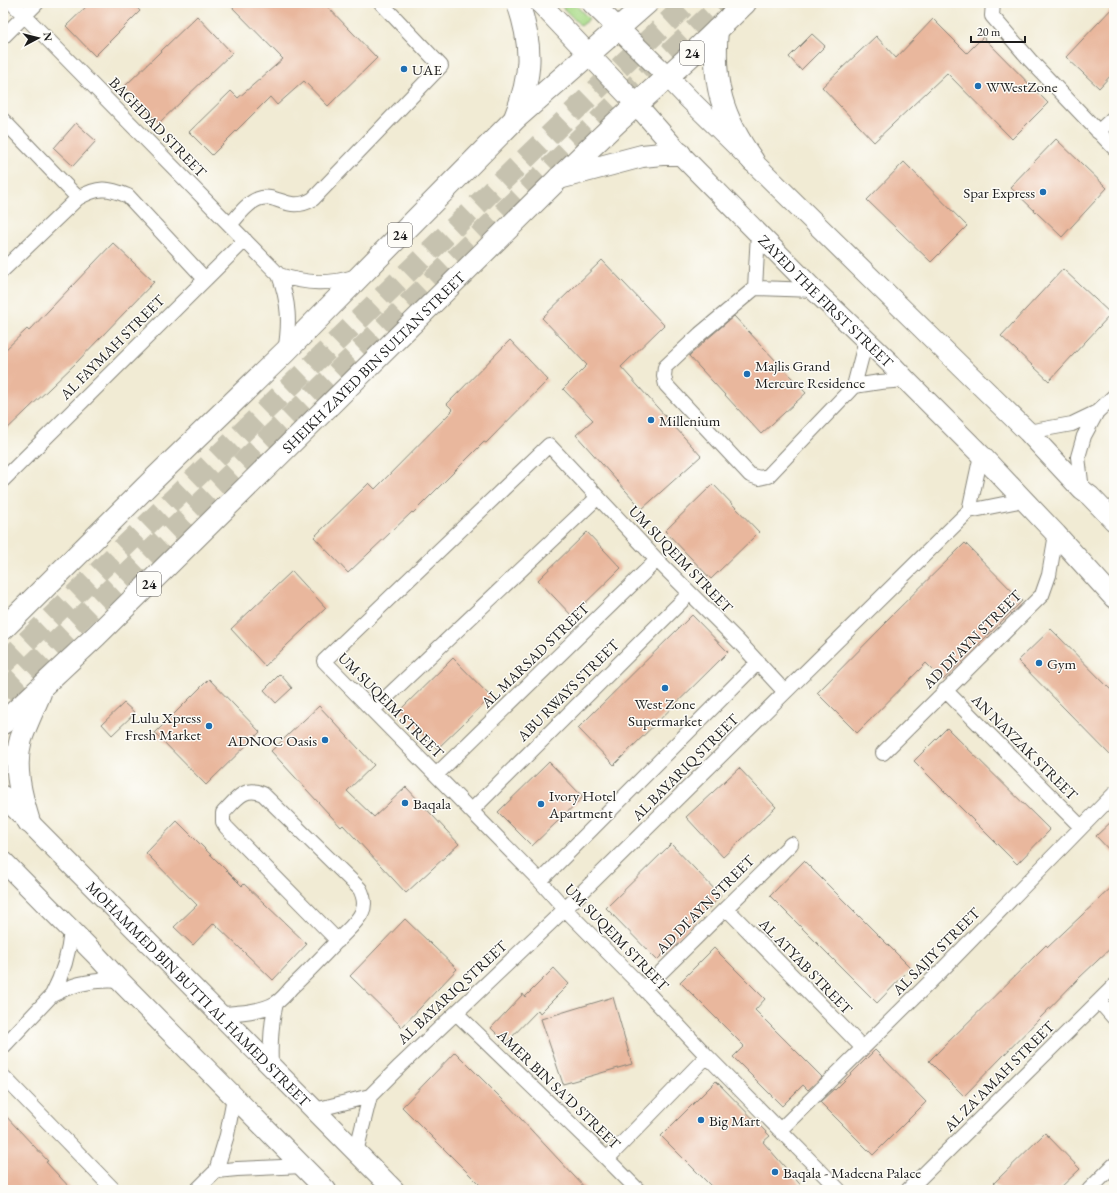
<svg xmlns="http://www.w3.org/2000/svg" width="1117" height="1193" font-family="'EB Garamond',serif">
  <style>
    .green { fill: #aadb8a; stroke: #637c53 }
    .building { fill: #e9b79d }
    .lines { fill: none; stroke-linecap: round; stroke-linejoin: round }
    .highway-tunnel { stroke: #c6c2af; stroke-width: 22; stroke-dasharray: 22 11; stroke-linecap: butt }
    .street-casing { stroke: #868478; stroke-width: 16 }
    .secondary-casing { stroke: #868478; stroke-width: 22 }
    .primary-casing { stroke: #868478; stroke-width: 24 }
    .street { stroke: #fff; stroke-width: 14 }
    .secondary { stroke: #fff; stroke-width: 20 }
    .primary { stroke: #fff; stroke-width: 22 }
    .poi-dot { fill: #1f6fb2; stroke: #fdfcf7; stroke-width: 1.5 }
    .labels { text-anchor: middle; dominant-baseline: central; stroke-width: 3; stroke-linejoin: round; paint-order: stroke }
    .shield { fill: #fdfcf7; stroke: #605f5e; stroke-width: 1 }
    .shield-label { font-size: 14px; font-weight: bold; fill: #1c1c1c }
    .poi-label { font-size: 15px; fill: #1c1c1c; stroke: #fdfcf7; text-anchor: start }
    .street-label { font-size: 15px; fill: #1c1c1c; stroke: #fdfcf7 }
  </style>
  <rect width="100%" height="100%" fill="#fdfcf7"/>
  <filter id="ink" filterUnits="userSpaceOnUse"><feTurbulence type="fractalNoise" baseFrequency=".025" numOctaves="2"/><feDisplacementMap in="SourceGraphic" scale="8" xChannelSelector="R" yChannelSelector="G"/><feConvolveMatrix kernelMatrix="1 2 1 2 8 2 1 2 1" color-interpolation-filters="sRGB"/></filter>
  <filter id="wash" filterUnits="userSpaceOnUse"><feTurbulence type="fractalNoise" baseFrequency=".012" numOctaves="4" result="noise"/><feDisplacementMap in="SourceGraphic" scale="16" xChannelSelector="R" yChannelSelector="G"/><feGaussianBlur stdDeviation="0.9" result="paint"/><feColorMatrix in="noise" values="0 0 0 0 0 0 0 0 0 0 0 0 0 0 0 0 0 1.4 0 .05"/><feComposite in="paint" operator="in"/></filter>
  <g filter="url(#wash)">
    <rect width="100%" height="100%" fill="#f1ebd4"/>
    <path class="green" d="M 558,3 L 574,3 L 589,19 L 581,26 Z"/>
    <g id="blocks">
      <path class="building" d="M 90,3 L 133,3 L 140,11 L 95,56 L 66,26 Z
        M 228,3 L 324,3 L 377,58 L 328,106 L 304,81 L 277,105 L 270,97 L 212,155 L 189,132 L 231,91 L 238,98 L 283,59 Z
        M 1114,6 L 1114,72 L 1099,88 L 1066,57 Z
        M 197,16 L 232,53 L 159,123 L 124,87 Z
        M 933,19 L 967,53 L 983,37 L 1048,103 L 1012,139 L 947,73 L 874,142 L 822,87 L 876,36 L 896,58 Z
        M 812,34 L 825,46 L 801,70 L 789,57 Z
        M 76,123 L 96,141 L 73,166 L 54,148 Z
        M 1056,139 L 1107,188 L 1062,237 L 1010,187 Z
        M 904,162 L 967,226 L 931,262 L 867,200 Z
        M 113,243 L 154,282 L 75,364 L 3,433 L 3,352 L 27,329 L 29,331 Z
        M 602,260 L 664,325 L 621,367 L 701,456 L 642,509 L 576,435 L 593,420 L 563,389 L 587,365 L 542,318 Z
        M 1063,269 L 1111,314 L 1049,381 L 1001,336 Z
        M 734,316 L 806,393 L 761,434 L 689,356 L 706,340 Z
        M 510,340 L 548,380 L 486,443 L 484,442 L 413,513 L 412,512 L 348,573 L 314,537 L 369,483 L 375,489 L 453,410 L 447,404 Z
        M 713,484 L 759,532 L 711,579 L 665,531 Z
        M 587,532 L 621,568 L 572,616 L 538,580 Z
        M 965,543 L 1022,601 L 943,680 L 926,663 L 857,733 L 817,693 L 886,623 L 885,622 Z
        M 292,571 L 326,608 L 265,666 L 231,629 Z
        M 692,615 L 728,652 L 614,765 L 578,728 Z
        M 1051,629 L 1114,693 L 1114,759 L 1018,661 Z
        M 453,658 L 491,697 L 437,749 L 400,710 Z
        M 280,674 L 292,688 L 276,703 L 264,690 Z
        M 209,679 L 260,732 L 206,785 L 155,733 Z
        M 124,703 L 135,713 L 112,735 L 102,724 Z
        M 319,706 L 374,765 L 347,791 L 374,817 L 406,787 L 459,844 L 406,893 L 343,825 L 341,827 L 271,751 Z
        M 947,728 L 1050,830 L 1017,864 L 914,761 Z
        M 549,762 L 583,797 L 532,846 L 498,812 Z
        M 739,768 L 776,807 L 723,857 L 686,817 Z
        M 1114,819 L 1114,855 L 1096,836 Z
        M 177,821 L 242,886 L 244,884 L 307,944 L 273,980 L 214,923 L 193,945 L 174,927 L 197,905 L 146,853 Z
        M 671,844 L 721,896 L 657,960 L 606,908 Z
        M 804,861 L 911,968 L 877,1003 L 770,896 Z
        M 1114,885 L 1114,945 L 1079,978 L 964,1096 L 929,1061 L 1046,945 L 1048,947 Z
        M 405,919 L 457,969 L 402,1027 L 350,976 Z
        M 714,948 L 765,999 L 755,1010 L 822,1077 L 808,1090 L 803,1085 L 782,1106 L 733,1057 L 744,1046 L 680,982 Z
        M 554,968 L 569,984 L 540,1013 L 538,1010 L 506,1043 L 491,1028 L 523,994 L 525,997 Z
        M 613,997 L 632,1064 L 563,1084 L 541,1019 Z
        M 875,1050 L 926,1102 L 873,1155 L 820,1102 L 834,1089 L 835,1090 Z
        M 455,1052 L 506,1103 L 587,1190 L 485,1190 L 402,1107 Z
        M 716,1081 L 770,1136 L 763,1142 L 805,1190 L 715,1190 L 661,1136 Z
        M 3,1113 L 48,1161 L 46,1162 L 72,1190 L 3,1190 Z
        M 1045,1133 L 1080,1169 L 1058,1190 L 1001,1190 L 994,1183 Z"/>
    </g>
  </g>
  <g filter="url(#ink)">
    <use href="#blocks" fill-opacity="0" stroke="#868478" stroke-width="1"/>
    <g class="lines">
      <path class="highway-tunnel" d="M 3,664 L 624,63 L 688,3
        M 3,693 L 642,79 L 723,3"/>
      <defs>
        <path id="street" d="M 12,3 L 279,275 C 289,302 290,323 285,352
          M 993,3 L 992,16 L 1030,60 L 1114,148
          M 3,37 L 37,3
          M 3,120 L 78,198
          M 1098,132 L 1114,117
          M 230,225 C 238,216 247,203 258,199 C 278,192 288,214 313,199 L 441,66 L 381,3
          M 3,270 L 78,198 C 98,187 107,187 128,196 L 205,279
          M 279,275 C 307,284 329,285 357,276
          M 755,288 L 758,233
          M 814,290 L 755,288 L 700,334 L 665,367 L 664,376 L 666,385 L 750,475 L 759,478 L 768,476 L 854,386 L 866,340
          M 854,386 L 880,382 L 906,380
          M 1028,432 L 1072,424 L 1097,412
          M 3,480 L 245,240
          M 1082,490 L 1078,457 L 1084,436 L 1097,412 L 1114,396
          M 969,511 L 1023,500
          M 945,690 L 1081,827
          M 785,692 L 739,642 L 657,560 L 549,445 L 324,661 L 540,881 L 565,909 L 644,989 L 707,1056 L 839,1190
          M 373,710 L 598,497
          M 883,753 L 1042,595 L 1049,575 L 1056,534
          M 436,775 L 657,560
          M 471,811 L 690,593
          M 540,881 L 758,662
          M 726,908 L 863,1048
          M 644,989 L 791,844
          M 52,995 C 74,983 95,979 120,981
          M 1099,1001 L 1114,1018
          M 456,1013 L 607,1159 L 638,1190
          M 220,1014 C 237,1013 261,1012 276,1003 C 282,999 287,993 291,988 C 309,971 326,953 342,936 C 349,929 358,921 362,912 C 366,904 364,897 360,889 L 263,794 C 244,785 235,801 223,813 L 223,822 L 226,827 L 338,941
          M 3,1047 L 52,995 C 63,974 69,954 71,931
          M 271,1066 C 270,1045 271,1024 276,1003
          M 3,1076 L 114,1190
          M 315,1110 L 370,1096
          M 780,1130 L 941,971 L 1114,794
          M 356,1152 L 370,1096 L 400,1066 L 565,909 L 969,511 L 981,455
          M 607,1159 L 707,1056
          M 216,1171 L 237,1169 L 303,1166
          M 197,1190 L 216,1171 L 227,1135 L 234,1097
          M 908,1190 L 1114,986
          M 1089,1190 L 1114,1165"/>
        <g id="secondary">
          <path id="s1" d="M 540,3 L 636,104 L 680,154 L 814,290 L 891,364 L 906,380 L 981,455 L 1056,534 L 1114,598"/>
          <path d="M 592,3 L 667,76 L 688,98 L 936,342 L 1028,432 L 1082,490 L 1090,496 L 1114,521"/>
          <path id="s2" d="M 3,796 L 394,1190"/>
          <path d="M 3,861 L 97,956 L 120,981 L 326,1190"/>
        </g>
        <g id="primary">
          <path d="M 717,30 C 712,83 722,117 753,161"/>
          <path d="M 515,118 C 532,75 533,47 518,3"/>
          <path d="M 559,178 L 642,156 L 662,154 L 680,154"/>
          <path d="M 3,629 L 153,480 L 285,352 L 515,119 L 647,3"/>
          <path id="s3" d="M 3,723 L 96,636 L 558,179 L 615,124 L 689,57 L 745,3"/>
          <path d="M 29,822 C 21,796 13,767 21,739 C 26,724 34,708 40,693"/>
        </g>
      </defs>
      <use href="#street" class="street-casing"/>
      <use href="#secondary" class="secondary-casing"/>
      <use href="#primary" class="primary-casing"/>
      <use href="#street" class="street"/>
      <use href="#secondary" class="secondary"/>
      <use href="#primary" class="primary"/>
    </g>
  </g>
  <g class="poi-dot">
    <circle cx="404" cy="69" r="4"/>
    <circle cx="978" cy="86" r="4"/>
    <circle cx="1043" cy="192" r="4"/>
    <circle cx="747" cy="374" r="4"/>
    <circle cx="651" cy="420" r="4"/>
    <circle cx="1039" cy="663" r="4"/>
    <circle cx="665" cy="688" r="4"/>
    <circle cx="209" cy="726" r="4"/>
    <circle cx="325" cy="740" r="4"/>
    <circle cx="405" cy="803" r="4"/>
    <circle cx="541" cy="804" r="4"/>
    <circle cx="701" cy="1120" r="4"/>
    <circle cx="775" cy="1172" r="4"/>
  </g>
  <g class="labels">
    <g class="shield">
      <rect x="680" y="41" width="24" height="24" rx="3"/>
      <rect x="388" y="223" width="24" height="24" rx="3"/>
      <rect x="137" y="572" width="24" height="24" rx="3"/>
    </g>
    <g class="shield-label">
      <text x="692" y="53">24</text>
      <text x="400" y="235">24</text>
      <text x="149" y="584">24</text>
    </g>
    <g class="poi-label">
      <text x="412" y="69">UAE</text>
      <text x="986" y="86">WWestZone</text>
      <text x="1035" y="192" text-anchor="end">Spar Express</text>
      <text x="755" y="365">Majlis Grand<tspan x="755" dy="17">Mercure Residence</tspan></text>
      <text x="659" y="420">Millenium</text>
      <text x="1047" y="663">Gym</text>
      <text x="665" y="703" text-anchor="middle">West Zone<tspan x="665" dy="17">Supermarket</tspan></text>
      <text x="201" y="717" text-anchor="end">Lulu Xpress<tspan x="201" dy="17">Fresh Market</tspan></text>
      <text x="317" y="740" text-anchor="end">ADNOC Oasis</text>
      <text x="549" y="795">Ivory Hotel<tspan x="549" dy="17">Apartment</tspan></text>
      <text x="413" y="803">Baqala</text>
      <text x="709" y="1120">Big Mart</text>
      <text x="783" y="1172">Baqala - Madeena Palace</text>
    </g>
    <g class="street-label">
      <text transform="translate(158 127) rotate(46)">BAGHDAD STREET</text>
      <text stroke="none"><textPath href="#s1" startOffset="413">ZAYED THE FIRST STREET</textPath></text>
      <text transform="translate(112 347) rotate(-45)">AL FAYMAH STREET</text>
      <text stroke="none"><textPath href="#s3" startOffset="517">SHEIKH ZAYED BIN SULTAN STREET</textPath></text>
      <text transform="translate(681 559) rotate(46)">UM SUQEIM STREET</text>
      <text transform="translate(972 639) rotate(-45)">AD DI'AYN STREET</text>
      <text transform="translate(535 655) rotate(-44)">AL MARSAD STREET</text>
      <text transform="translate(568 690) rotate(-45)">ABU RWAYS STREET</text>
      <text transform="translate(391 705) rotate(45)">UM SUQEIM STREET</text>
      <text transform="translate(1025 747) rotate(45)">AN NAYZAK STREET</text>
      <text transform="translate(685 767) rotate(-45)">AL BAYARIQ STREET</text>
      <text transform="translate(705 904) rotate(-45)">AD DI'AYN STREET</text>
      <text transform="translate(617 937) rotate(46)">UM SUQEIM STREET</text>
      <text transform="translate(936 951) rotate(-45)">AL SAJIY STREET</text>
      <text transform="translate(806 966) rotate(46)">AL ATYAB STREET</text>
      <text transform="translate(452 992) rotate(-43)">AL BAYARIQ STREET</text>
      <text stroke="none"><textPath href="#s2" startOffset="278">MOHAMMED BIN BUTTI AL HAMED STREET</textPath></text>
      <text transform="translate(999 1076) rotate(-45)">AL ZA'AMAH STREET</text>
      <text transform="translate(559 1089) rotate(44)">AMER BIN SA'D STREET</text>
    </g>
  </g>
  <rect width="1117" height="1193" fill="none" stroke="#fdfcf7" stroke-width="16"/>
  <g transform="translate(38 38) rotate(83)" stroke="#fdfcf7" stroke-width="3" paint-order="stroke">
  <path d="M0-3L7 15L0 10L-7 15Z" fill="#1c1c1c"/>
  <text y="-6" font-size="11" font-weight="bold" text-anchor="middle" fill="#1c1c1c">N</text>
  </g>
  <path d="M971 36v6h54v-6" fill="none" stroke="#1c1c1c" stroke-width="2"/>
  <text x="977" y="36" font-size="12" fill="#1c1c1c" stroke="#fdfcf7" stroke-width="3" paint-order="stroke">20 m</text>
</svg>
